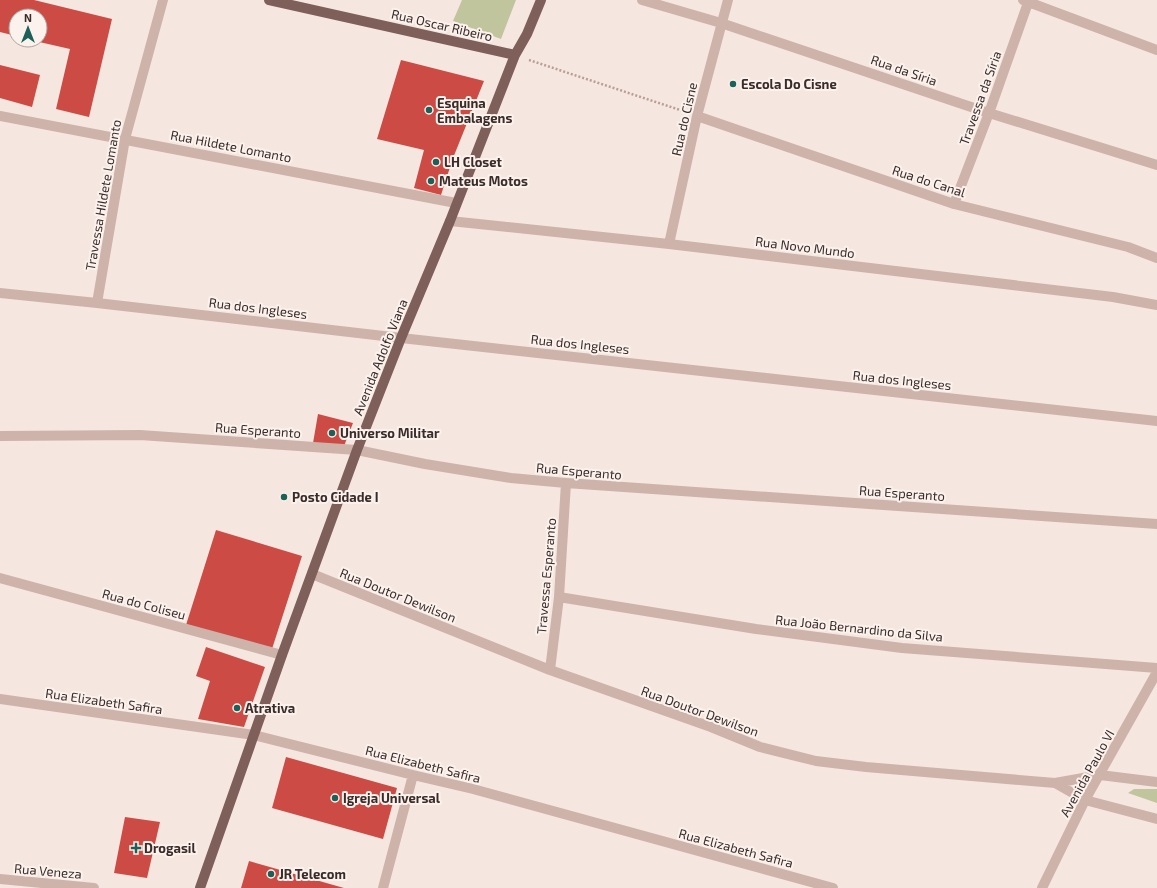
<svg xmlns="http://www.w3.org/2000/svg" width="1157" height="888" font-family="'Exo 2',sans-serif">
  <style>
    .green { fill: #c0c59e }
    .building { fill: #cd4b45 }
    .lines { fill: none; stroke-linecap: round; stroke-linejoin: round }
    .path { stroke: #ba9d94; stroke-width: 2.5; stroke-dasharray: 2 2; stroke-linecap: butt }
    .minor { stroke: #ceb3aa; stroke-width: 10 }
    .major { stroke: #7e5f5a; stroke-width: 10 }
    .poi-dot { fill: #1c6057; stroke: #fbf2ed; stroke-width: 1.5 }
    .labels { text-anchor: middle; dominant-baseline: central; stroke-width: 4; stroke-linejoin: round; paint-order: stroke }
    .street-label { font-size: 13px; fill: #3b2c2a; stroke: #fbf2ed }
    .poi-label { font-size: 13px; font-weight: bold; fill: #3b2c2a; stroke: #fbf2ed; text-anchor: start }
  </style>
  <rect width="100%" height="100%" fill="#f5e7df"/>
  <path class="green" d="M 462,0 L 516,0 L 501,39 L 453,21 Z
    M 1134,789 L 1157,789 L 1157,803 L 1128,793 Z"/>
  <path class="building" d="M 0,0 L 34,0 L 112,19 L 89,117 L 56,109 L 70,49 L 35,41 L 40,40 L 40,16 L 16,16 L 16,36 L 0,32 Z
    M 401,60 L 484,81 L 453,158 L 441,195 L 414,188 L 424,150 L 377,139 Z
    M 0,65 L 40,75 L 32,107 L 0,98 Z
    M 318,414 L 353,423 L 344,446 L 313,443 Z
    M 216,530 L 302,556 L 271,652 L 186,625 Z
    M 206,647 L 265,667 L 244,727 L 198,719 L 210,681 L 196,676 Z
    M 286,757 L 397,788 L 383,839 L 272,808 Z
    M 125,817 L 160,822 L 147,878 L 114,873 Z
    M 249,861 L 344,888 L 241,888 Z"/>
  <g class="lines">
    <path class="path" d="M 529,60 L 683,111"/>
    <path class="minor" d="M 642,0 L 721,23 L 989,113 L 1157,165
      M 1023,0 L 1157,50
      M 0,116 L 456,203
      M 697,116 L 954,204 L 1128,247 L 1157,258
      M 954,204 L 989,113 L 1029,0
      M 450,221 L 669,244 L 1113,297 L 1157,305
      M 669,244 L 697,116 L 728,0
      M 0,293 L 97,303 L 401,338 L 1157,421
      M 97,303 L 125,139 L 163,0
      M 0,436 L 140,435 L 357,450 L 425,464 L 511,478 L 566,483 L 1157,524
      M 312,574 L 550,670 L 711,727 L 760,747 L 816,761 L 866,767 L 1055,783 L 1100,775 L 1157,782
      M 0,578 L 282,655
      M 559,597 L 756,629 L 902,648 L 1157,668
      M 550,670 L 559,597 L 566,483
      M 0,699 L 254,735 L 413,775 L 473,789 L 833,888
      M 1055,783 L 1085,800 L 1157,819
      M 0,879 L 94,888
      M 383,888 L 413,775
      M 1042,888 L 1085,800 L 1157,672"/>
    <path class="major" d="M 269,0 L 515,55
      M 200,888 L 282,655 L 357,450 L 401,338 L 450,221 L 515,55 L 527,34 L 541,0"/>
  </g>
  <g class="poi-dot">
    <circle cx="733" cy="84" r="4"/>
    <circle cx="429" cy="110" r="4"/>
    <circle cx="436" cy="162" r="4"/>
    <circle cx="431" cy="181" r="4"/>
    <circle cx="332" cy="433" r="4"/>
    <circle cx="284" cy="497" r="4"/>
    <circle cx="237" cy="708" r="4"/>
    <circle cx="335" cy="798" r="4"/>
    <path d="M134 842h4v4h4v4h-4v4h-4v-4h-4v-4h4z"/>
    <circle cx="271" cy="874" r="4"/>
  </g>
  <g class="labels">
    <g class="street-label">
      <text transform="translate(442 25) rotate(13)">Rua Oscar Ribeiro</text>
      <text transform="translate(904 70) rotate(19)">Rua da Síria</text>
      <text transform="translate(980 98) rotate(-70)">Travessa da Síria</text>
      <text transform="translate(684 119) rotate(-77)">Rua do Cisne</text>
      <text transform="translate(231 146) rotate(11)">Rua Hildete Lomanto</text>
      <text transform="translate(929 181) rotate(18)">Rua do Canal</text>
      <text transform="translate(103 195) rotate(-80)">Travessa Hildete Lomanto</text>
      <text transform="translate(805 247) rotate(7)">Rua Novo Mundo</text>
      <text transform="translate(258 308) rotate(7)">Rua dos Ingleses</text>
      <text transform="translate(580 344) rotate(6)">Rua dos Ingleses</text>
      <text transform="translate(380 357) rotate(-68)">Avenida Adolfo Viana</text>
      <text transform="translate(902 380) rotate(6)">Rua dos Ingleses</text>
      <text transform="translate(258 430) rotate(4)">Rua Esperanto</text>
      <text transform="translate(579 471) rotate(5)">Rua Esperanto</text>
      <text transform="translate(902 493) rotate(4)">Rua Esperanto</text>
      <text transform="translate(546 576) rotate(-85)">Travessa Esperanto</text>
      <text transform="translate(398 595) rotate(22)">Rua Doutor Dewilson</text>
      <text transform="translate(144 604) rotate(15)">Rua do Coliseu</text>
      <text transform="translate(859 628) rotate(6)">Rua João Bernardino da Silva</text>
      <text transform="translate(104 701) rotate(8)">Rua Elizabeth Safira</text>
      <text transform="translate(700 711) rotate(20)">Rua Doutor Dewilson</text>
      <text transform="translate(423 764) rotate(14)">Rua Elizabeth Safira</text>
      <text transform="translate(1087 773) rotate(-61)">Avenida Paulo VI</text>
      <text transform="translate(736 848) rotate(15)">Rua Elizabeth Safira</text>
      <text transform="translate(48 871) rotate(5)">Rua Veneza</text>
    </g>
    <g class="poi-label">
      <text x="741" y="84">Escola Do Cisne</text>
      <text x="437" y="103">Esquina<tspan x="437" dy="15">Embalagens</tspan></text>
      <text x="444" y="162">LH Closet</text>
      <text x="439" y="181">Mateus Motos</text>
      <text x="340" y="433">Universo Militar</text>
      <text x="292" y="497">Posto Cidade I</text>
      <text x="245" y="708">Atrativa</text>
      <text x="343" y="798">Igreja Universal</text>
      <text x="144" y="848">Drogasil</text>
      <text x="279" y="874">JR Telecom</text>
    </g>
  </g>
  <g transform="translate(28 28)"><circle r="19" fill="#fbf2ed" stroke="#aea39f"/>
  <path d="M0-3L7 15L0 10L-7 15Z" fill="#1c6057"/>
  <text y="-6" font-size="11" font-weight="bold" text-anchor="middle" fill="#3b2c2a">N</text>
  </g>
</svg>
